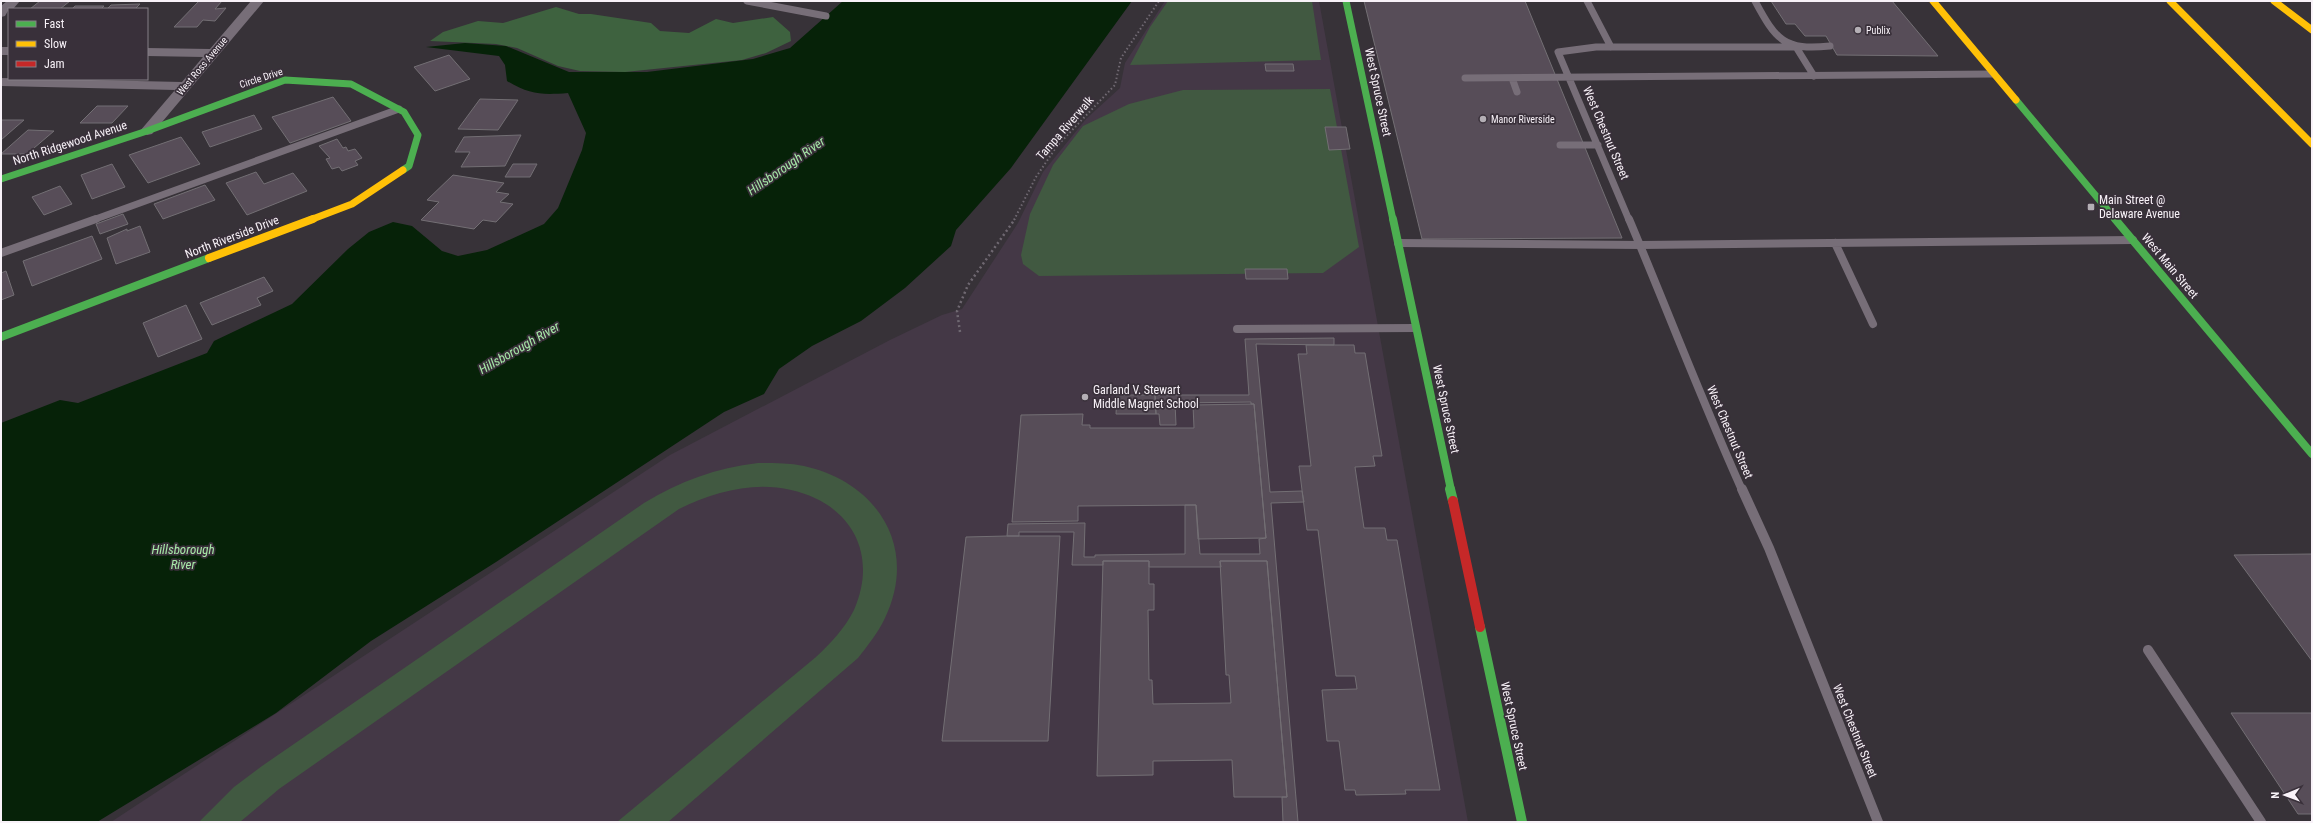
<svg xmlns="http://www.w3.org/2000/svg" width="2313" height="823" font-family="'Roboto Condensed',sans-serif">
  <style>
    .built { fill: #443846 }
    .green { fill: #415941 }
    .forest { fill: #3e623f }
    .water { fill: #062208 }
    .building { fill: #574d58; stroke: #736f74 }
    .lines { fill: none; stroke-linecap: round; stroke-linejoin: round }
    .path-far1 { stroke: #706972; stroke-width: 2; stroke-dasharray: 1.5 2.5; stroke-linecap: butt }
    .path { stroke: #706972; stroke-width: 2.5; stroke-dasharray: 2 3; stroke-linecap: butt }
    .lane-far2 { stroke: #776e78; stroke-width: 7 }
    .lane-far1 { stroke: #776e78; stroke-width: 8 }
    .lane { stroke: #776e78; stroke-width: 10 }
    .street { fill: #776e78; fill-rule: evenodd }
    .fast-far2 { stroke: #4caf50; stroke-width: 7 }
    .fast-far1 { stroke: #4caf50; stroke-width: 8 }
    .fast { stroke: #4caf50; stroke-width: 10 }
    .slow-far1 { stroke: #ffc107; stroke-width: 7 }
    .slow { stroke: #ffc107; stroke-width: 8 }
    .jam { stroke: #c62828; stroke-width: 10 }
    .poi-dot { fill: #b4afb5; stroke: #39303a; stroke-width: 1.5 }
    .labels { text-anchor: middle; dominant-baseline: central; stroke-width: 3.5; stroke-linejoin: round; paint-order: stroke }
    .far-poi-label { font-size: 10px; fill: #f8f2f8; stroke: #39303a; text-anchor: start }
    .far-street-label { font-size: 10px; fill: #f8f2f8; stroke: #39303a }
    .street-label { font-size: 12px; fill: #f8f2f8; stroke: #39303a }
    .poi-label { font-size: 12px; fill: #f8f2f8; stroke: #39303a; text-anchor: start }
    .water-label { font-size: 13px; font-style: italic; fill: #a7e9a8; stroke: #39303a }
  </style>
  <rect width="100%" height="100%" fill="#373238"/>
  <path class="built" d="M 1165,1 L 1319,1 L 1468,822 L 111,822 L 670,455 L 890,340 L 942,315 L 962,309 L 1018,223 L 1043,172 L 1086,119 L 1120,88 L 1125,63 Z"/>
  <path class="green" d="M 1168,1 L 1312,1 L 1321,60 L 1130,65 L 1150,27 Z
    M 1330,89 L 1359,247 L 1323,273 L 1039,276 L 1023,264 L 1021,255 L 1030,214 L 1053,165 L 1083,126 L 1129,104 L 1183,90 Z
    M 758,463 C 774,463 789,463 804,466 C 877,482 919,547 885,618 C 878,633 868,645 858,658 L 668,822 L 617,822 L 816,657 C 831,643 845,628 854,610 C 879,553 850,503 791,490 C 753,481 714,492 679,509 L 279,789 L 240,822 L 199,822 L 234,787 L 262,766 L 644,503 C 680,481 716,468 758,463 Z"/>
  <path class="forest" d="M 556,7 L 579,14 L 591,14 L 651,23 L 660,31 L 689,33 L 716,19 L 733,23 L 773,17 L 790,32 L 791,41 L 766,53 L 742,60 L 625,72 L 580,71 L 558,66 L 517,48 L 496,44 L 430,41 L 443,32 L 478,21 L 503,23 Z"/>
  <path class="water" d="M 843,1 L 1132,1 L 1011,168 L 956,230 L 951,246 L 905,288 L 861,321 L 812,346 L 779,369 L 764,394 L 724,412 L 496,562 L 371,641 L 276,713 L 97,822 L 1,822 L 1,423 L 60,400 L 78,403 L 207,353 L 214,341 L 292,304 L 348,249 L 369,232 L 393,222 L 412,226 L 442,251 L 458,256 L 487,250 L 544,224 L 558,208 L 582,150 L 586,133 L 568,93 C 543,95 530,95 507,81 L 505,65 L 499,56 L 426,47 L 465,43 L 506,46 L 569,72 L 647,72 L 753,59 L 790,48 Z"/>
  <path class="building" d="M 40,1 L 70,1 L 60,9 L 30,9 Z
    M 199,1 L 222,1 L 215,9 L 226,8 L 215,21 L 203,20 L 197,27 L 174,27 Z
    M 1364,1 L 1525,1 L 1622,238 L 1422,239 Z
    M 1771,1 L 1892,1 L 1938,56 L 1837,55 L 1826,36 L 1805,36 L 1795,24 L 1786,24 Z
    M 140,4 L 135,9 L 107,9 L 111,5 Z
    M 75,6 L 104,6 L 101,9 L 72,9 Z
    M 449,55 L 470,79 L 435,91 L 414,67 Z
    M 1265,64 L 1293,64 L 1294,71 L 1266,71 Z
    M 333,97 L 351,121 L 290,143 L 272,117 Z
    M 480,99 L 518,100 L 498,130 L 458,129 Z
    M 97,106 L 128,106 L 112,123 L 80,123 Z
    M 254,115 L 262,129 L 210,147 L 202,132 Z
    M 1,120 L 24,120 L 1,140 Z
    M 1325,127 L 1346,127 L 1350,149 L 1329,150 Z
    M 28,130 L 54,131 L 27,154 L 1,154 Z
    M 521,135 L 505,166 L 461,167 L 470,152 L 455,152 L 464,137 Z
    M 181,137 L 200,164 L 148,183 L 129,155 Z
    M 337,139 L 343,148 L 346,147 L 348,151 L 355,149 L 362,158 L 355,161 L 358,165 L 342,171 L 339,167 L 332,169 L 326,159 L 330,158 L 319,146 Z
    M 112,164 L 125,187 L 92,199 L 81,175 Z
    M 513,164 L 537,164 L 530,177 L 505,177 Z
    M 256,172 L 264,184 L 293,173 L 307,191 L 247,215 L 226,183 Z
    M 453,175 L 504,183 L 496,192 L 509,194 L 500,202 L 513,204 L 496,222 L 483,220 L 474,229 L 421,220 L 439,202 L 427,200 Z
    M 205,185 L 215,200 L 163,219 L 154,204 Z
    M 60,186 L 72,204 L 44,215 L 32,197 Z
    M 123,214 L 128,224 L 100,234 L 96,224 Z
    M 140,226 L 150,252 L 116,264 L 107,238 L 127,229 L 127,231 Z
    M 92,236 L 102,259 L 32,286 L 23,261 Z
    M 1245,269 L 1287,269 L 1288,279 L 1246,279 Z
    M 6,271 L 14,295 L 1,300 L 1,273 Z
    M 264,277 L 273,291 L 257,298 L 261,305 L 212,325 L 200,303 Z
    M 186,305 L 202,339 L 158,357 L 143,323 Z
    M 1334,338 L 1334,345 L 1256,344 L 1270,492 L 1302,491 L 1304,502 L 1271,503 L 1298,822 L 1283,822 L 1282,797 L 1287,797 L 1267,561 L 1220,561 L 1221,567 L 1149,567 L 1149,561 L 1103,561 L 1103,565 L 1072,565 L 1074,532 L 1019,532 L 1019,536 L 1007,536 L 1008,524 L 1085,523 L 1084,557 L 1095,557 L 1095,555 L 1185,554 L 1185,505 L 1196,505 L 1200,554 L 1260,554 L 1259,539 L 1266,538 L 1254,404 L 1251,404 L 1251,402 L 1175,403 L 1176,425 L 1160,425 L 1159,414 L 1156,414 L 1155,395 L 1249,395 L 1245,339 Z
    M 1306,345 L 1354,345 L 1355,353 L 1365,353 L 1382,456 L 1373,456 L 1375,466 L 1355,467 L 1364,528 L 1385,528 L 1387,540 L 1397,540 L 1440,790 L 1405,790 L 1406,794 L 1356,795 L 1355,790 L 1345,790 L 1339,741 L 1327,741 L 1322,690 L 1357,689 L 1355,676 L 1336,676 L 1318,530 L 1307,530 L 1299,466 L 1311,466 L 1298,354 L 1307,354 Z
    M 1117,395 L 1155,395 L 1156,414 L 1116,414 Z
    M 1254,404 L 1266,538 L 1198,539 L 1196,505 L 1078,506 L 1078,521 L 1012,522 L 1021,415 L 1083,414 L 1082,425 L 1090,425 L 1090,428 L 1194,428 L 1193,405 Z
    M 1007,536 L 1060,536 L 1048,741 L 942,741 L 966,537 Z
    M 2312,554 L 2312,661 L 2234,555 Z
    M 1103,561 L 1149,561 L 1149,584 L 1154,584 L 1154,610 L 1148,610 L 1149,680 L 1152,680 L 1153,704 L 1231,703 L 1229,675 L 1226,675 L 1220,561 L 1267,561 L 1287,797 L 1234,797 L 1232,760 L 1153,761 L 1153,775 L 1097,776 Z
    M 2231,713 L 2312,713 L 2312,814 L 2298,814 Z"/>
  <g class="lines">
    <path class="path-far1" d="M 1014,220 L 1036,177 L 1057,146 L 1115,85 L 1121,58 L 1159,1"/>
    <path class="path" d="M 960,332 L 957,311 L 968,285 L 1015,219"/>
    <path class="lane-far2" d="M 747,1 L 826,16
      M 1587,1 L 1611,47
      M 1755,1 C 1776,40 1784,51 1830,46
      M 1465,78 L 1994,74
      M 1512,78 L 1517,92
      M 1560,145 L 1598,145
      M 93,220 L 399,109
      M 1629,220 L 1558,52 L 1596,47 L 1796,47 L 1814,76"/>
    <path class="lane-far1" d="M 1629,219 C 1667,309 1702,401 1742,490
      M 1398,243 L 1641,245 L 2133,240
      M 1835,243 L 1873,324
      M 1,253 L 96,219
      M 1237,329 L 1416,328"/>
    <path class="lane" d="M 1742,489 L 1769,548 L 1878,822
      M 2148,650 L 2261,822"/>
    <path class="street" d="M 7,1 L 20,1 L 13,9 L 9,9 L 5,16 L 1,17 L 1,6 Z
      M 251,1 L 264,1 L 152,134 L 147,135 L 140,131 L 175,90 L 1,86 L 1,78 L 182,82 L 203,57 L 147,56 L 147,48 L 210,49 Z
      M 1,47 L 9,47 L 9,55 L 1,55 Z"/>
    <path class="fast-far2" d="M 1346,1 L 1393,220
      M 2016,100 L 2116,220
      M 1,179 L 147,131 L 285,80 L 351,84 L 404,112 L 418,135 L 409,166 L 403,170"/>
    <path class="fast-far1" d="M 1393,219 L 1451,490
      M 2115,219 L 2312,454
      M 1,337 L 209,258"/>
    <path class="fast" d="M 1450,489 L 1453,501
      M 1480,627 L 1522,822"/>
    <path class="slow-far1" d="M 1933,1 L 2016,100
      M 2170,1 L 2312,144
      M 2274,1 L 2312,30
      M 310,220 L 352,204 L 403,170"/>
    <path class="slow" d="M 209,258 L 313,219"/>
    <path class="jam" d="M 1453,501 L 1480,627"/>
  </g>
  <g class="poi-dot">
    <circle cx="1858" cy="30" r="4"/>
    <circle cx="1483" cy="119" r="4"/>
    <rect x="2087" y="203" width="8" height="8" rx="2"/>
    <circle cx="1085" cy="397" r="4"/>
  </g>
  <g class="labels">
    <g class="far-poi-label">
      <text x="1866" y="30">Publix</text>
      <text x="1491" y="119">Manor Riverside</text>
    </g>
    <g class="far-street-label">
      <text transform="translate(202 66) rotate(-50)">West Ross Avenue</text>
      <text transform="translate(261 78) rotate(-18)">Circle Drive</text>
    </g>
    <g class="street-label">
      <text transform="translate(1378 92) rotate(78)">West Spruce Street</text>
      <text transform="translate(1065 128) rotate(-49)">Tampa Riverwalk</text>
      <text transform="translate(1606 133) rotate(67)">West Chestnut Street</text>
      <text transform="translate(70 143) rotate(-18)">North Ridgewood Avenue</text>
      <text transform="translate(232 237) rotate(-21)">North Riverside Drive</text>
      <text transform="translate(2170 266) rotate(50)">West Main Street</text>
      <text transform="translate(1446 409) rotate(78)">West Spruce Street</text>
      <text transform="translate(1730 432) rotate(67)">West Chestnut Street</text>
      <text transform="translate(1514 726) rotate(78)">West Spruce Street</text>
      <text transform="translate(1855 731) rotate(68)">West Chestnut Street</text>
    </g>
    <g class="poi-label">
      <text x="2099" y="200">Main Street @<tspan x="2099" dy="14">Delaware Avenue</tspan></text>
      <text x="1093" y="390">Garland V. Stewart<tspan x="1093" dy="14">Middle Magnet School</tspan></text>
    </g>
    <g class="water-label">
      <text transform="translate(786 166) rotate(-35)">Hillsborough River</text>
      <text transform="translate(519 348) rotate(-30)">Hillsborough River</text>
      <text x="183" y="549">Hillsborough<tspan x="183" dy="15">River</tspan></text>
    </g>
  </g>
  <rect width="2313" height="823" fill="none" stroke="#f8f2f8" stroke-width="4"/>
  <rect x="8" y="8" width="140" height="72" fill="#39303a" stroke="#857e86"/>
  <rect x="16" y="21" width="20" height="6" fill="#4caf50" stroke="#857e86"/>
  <text x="44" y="28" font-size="12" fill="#f8f2f8">Fast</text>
  <rect x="16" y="41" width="20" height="6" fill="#ffc107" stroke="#857e86"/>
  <text x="44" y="48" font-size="12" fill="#f8f2f8">Slow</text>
  <rect x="16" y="61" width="20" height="6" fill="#c62828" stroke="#857e86"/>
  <text x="44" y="68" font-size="12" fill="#f8f2f8">Jam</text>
  <g transform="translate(2285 795) rotate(269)" stroke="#39303a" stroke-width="3" paint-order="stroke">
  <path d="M0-3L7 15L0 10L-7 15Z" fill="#f8f2f8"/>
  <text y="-6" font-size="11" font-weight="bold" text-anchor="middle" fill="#f8f2f8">N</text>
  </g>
</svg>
